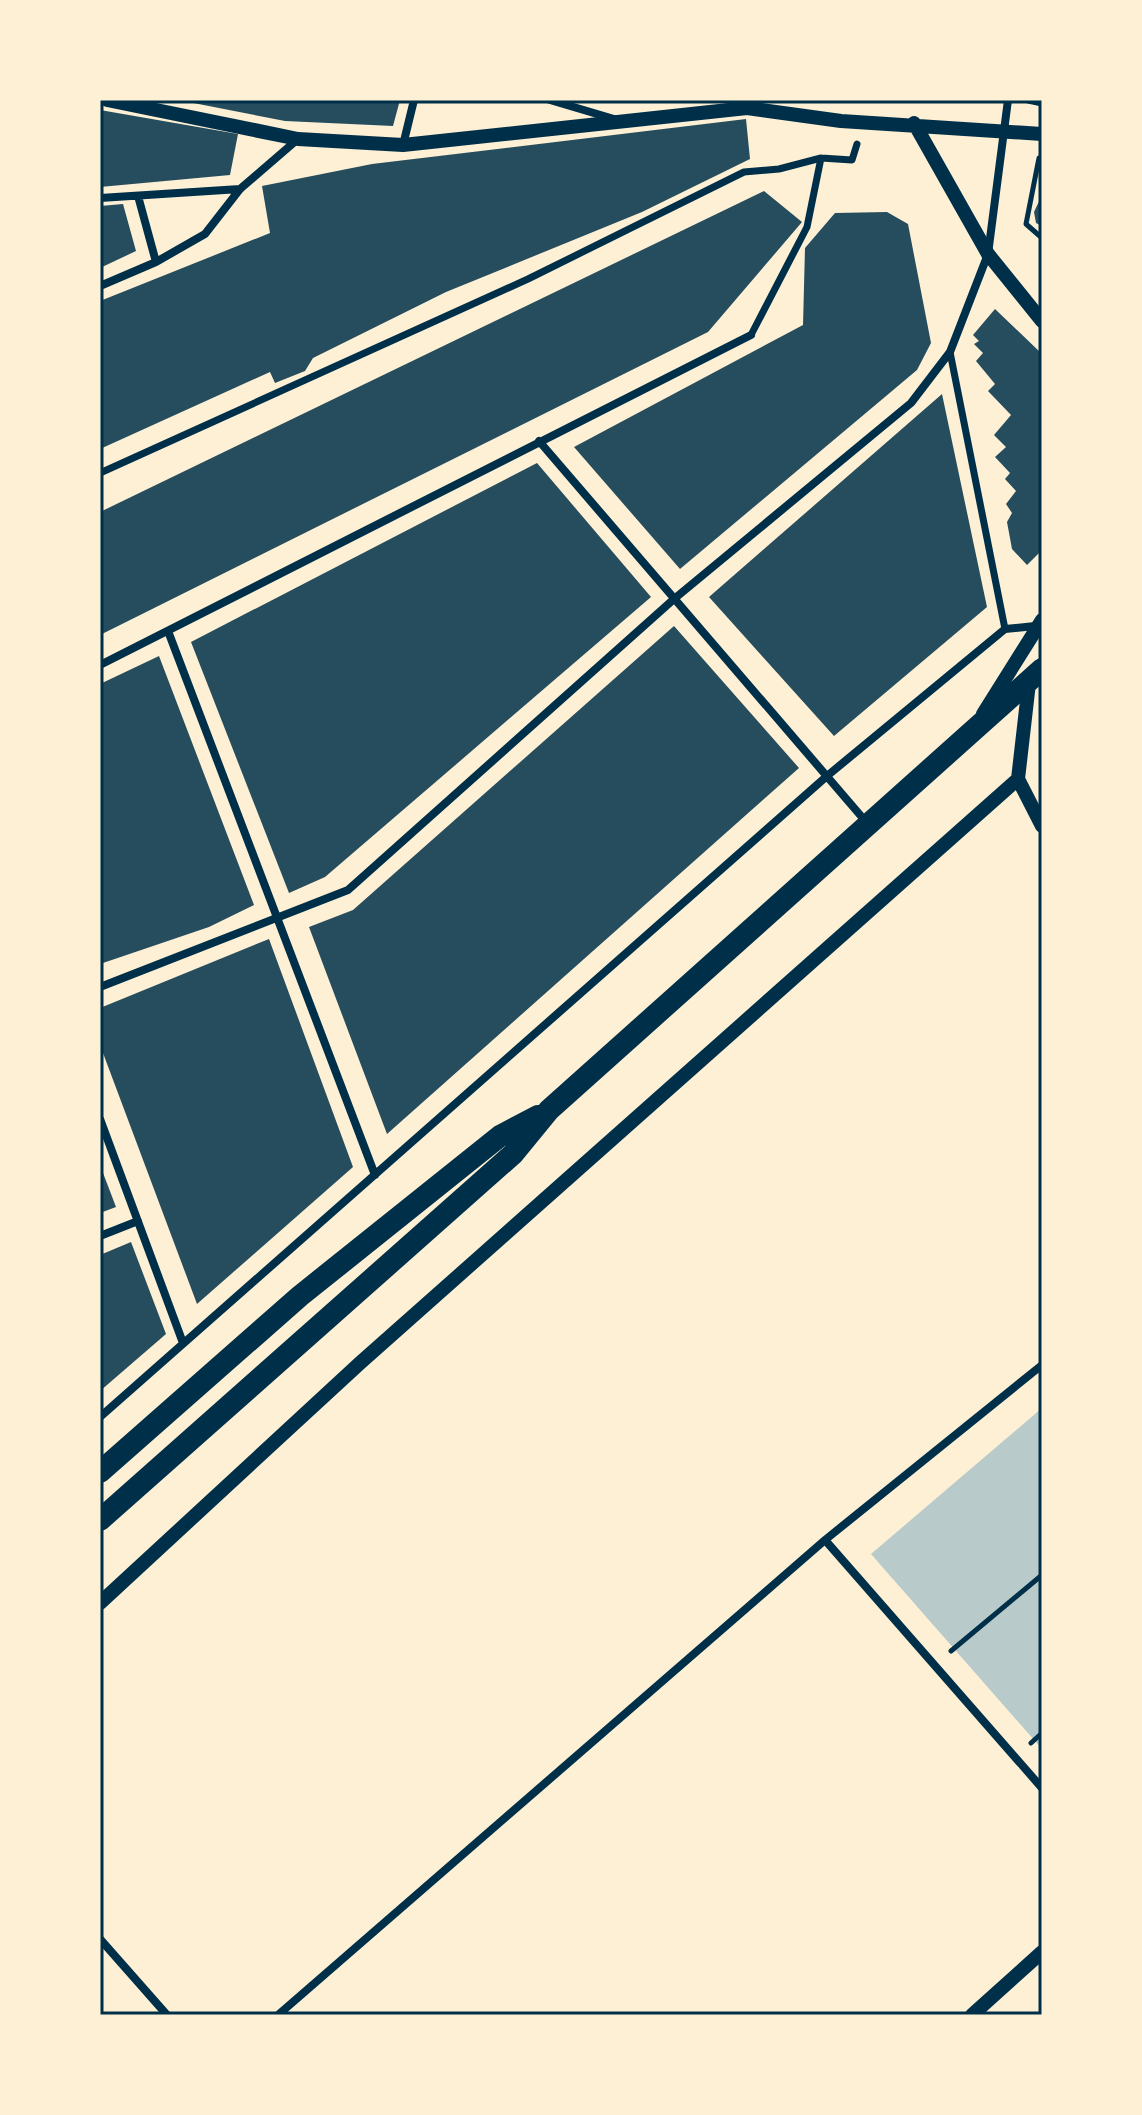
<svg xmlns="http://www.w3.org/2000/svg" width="1142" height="2115" font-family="Karla,sans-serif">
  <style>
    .green { fill: #b9caca }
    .building { fill: #264d5e }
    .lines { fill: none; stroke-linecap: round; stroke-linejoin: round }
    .path { stroke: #003049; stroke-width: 5 }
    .pedestrian { stroke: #003049; stroke-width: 7 }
    .minor { stroke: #003049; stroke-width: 8 }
    .tertiary { stroke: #003049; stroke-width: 14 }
    .trunk { stroke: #003049; stroke-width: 22 }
    .neatline { fill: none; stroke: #003049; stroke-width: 3 }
  </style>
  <rect width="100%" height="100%" fill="#fdf0d5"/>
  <path class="green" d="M 1042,1408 L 1042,1749 L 871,1554 Z"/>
  <path class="building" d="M 178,100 L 400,100 L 393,126 L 285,121 Z
    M 100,110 L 238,134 L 230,175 L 100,187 Z
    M 746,119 L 750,159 L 642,212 L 446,292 L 313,358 L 305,371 L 275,383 L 270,372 L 100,449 L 100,301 L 270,233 L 262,186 L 372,164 Z
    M 764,191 L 802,222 L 708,332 L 100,635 L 100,512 Z
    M 1042,195 L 1042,226 L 1036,223 L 1034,212 Z
    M 123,204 L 136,251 L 100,268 L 100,206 Z
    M 887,212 L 908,224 L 931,343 L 917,370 L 680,569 L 574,447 L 803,325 L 805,248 L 835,213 Z
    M 995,309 L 1042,354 L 1042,550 L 1027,565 L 1012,549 L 1007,522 L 1012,513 L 1006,504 L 1016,491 L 1005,479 L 1010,473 L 995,457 L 1006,447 L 994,435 L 1011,415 L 988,391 L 995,384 L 976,361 L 983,353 L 974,344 L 979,341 L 973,335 Z
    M 942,394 L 987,607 L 834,736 L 709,597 Z
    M 537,463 L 651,597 L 325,877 L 289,893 L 191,642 Z
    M 674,626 L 799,768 L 387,1134 L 309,927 L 353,910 Z
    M 159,656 L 254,905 L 209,927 L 100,964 L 100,684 Z
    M 269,939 L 353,1167 L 197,1304 L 100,1045 L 100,1008 Z
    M 100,1165 L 116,1207 L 100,1213 Z
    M 131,1242 L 166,1334 L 100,1391 L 100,1255 Z"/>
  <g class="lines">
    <path class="path" d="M 1028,101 L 1042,104
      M 1039,158 L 1026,224 L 1042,238
      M 951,1651 L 1042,1575
      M 1031,1743 L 1042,1733"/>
    <path class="pedestrian" d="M 751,335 L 807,227 L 821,158 L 852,160 L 857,144
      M 950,352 L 1005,629
      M 100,473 L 528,279 L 744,172 L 779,169 L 821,158"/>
    <path class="minor" d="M 550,100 L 614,119
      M 403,145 L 414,100
      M 138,196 L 156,262
      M 100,198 L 240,189
      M 100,286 L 156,262 L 205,234 L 240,189 L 298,139
      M 539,441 L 867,823
      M 168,631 L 375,1175
      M 100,665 L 751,335
      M 100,987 L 348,890 L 674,599 L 911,403 L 950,352 L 988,254 L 1008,100
      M 100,1119 L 183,1343
      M 100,1236 L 138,1221
      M 100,1417 L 827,776 L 1005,629 L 1035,626
      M 825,1540 L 1042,1788
      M 100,1939 L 167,2015
      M 278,2015 L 825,1540 L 1042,1365"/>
    <path class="tertiary" d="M 107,100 L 298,139 L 403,145 L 747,108 L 841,121 L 1042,134
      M 914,123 L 988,254 L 1042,321
      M 1029,683 L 1018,779 L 1042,826
      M 983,714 L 1042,620
      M 100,1603 L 360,1363 L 1018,779
      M 972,2015 L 1042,1952"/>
    <path class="trunk" d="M 100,1472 L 300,1296 L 500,1136 L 538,1116
      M 100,1520 L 513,1154 L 549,1110 L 1042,669"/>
  </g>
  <rect width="1142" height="2115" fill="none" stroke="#fdf0d5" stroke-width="204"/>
  <rect x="102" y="102" width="938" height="1911" class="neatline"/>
</svg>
